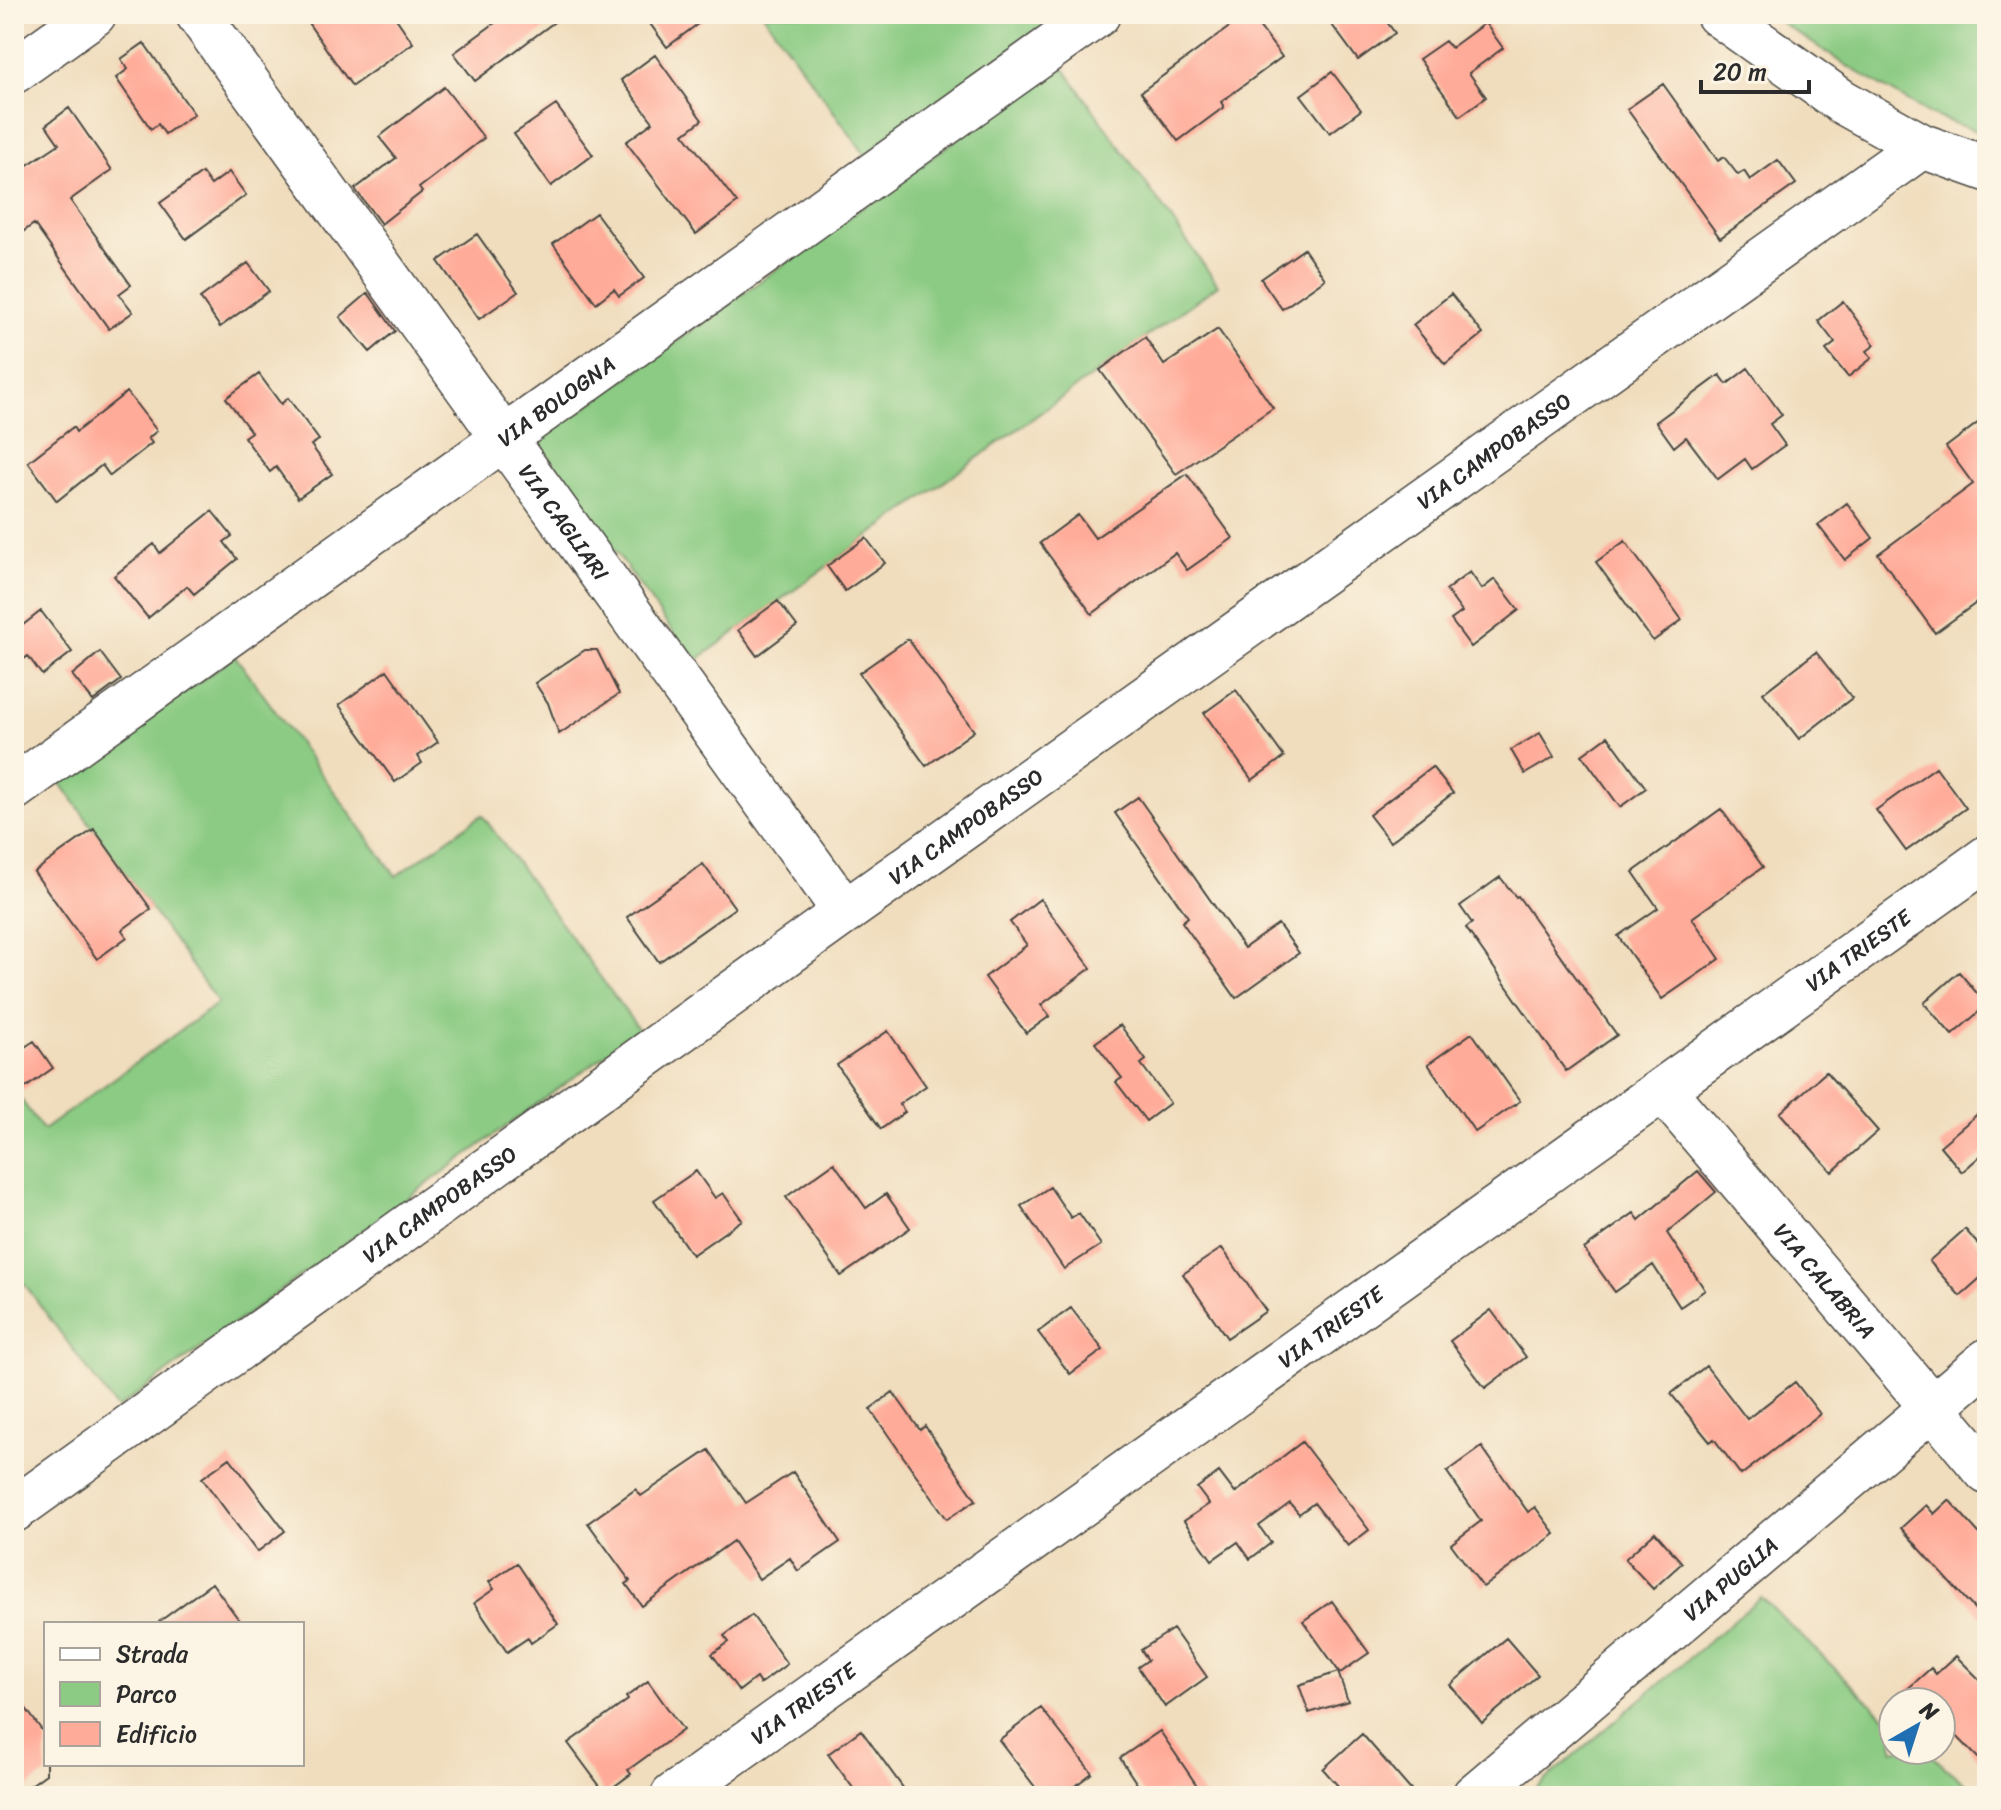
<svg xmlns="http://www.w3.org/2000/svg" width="2001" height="1810" font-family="Sriracha,sans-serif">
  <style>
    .green { fill: #8bcb83; stroke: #5b7b57; stroke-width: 2 }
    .building { fill: #ffab99 }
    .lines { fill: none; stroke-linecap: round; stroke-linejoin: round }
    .minor-casing { stroke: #494641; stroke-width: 47 }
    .minor { stroke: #fff; stroke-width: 44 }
    .labels { text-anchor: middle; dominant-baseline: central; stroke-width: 6; stroke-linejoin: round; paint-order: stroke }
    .street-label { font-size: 22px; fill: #2b2b2b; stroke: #fcf5e5 }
  </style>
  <rect width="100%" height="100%" fill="#fcf5e5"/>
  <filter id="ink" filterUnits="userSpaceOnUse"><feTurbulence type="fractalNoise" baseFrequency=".0125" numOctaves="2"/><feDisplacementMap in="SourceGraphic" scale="16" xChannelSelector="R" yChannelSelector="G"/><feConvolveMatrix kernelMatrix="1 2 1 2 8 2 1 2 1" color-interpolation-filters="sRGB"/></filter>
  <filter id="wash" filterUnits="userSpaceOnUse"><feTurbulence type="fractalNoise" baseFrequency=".006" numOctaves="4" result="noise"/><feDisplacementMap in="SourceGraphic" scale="32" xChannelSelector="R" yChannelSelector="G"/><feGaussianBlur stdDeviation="1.8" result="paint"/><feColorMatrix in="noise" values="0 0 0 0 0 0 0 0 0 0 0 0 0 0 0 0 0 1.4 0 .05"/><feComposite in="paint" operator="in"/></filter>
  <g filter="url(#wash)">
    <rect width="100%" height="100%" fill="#f0ddbd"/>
    <path class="green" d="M 763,14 L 1062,14 L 866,156 Z
      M 1768,14 L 1987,14 L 1987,135 L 1934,116 L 1852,69 Z
      M 1061,64 L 1218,285 L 694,662 L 538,442 Z
      M 235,656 L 396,876 L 482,815 L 639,1030 L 117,1409 L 14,1270 L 14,1090 L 43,1130 L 218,1003 L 60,782 Z
      M 1761,1597 L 1893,1725 L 1893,1750 L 1924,1750 L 1980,1796 L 1527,1796 Z"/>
    <g id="blocks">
      <path class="building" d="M 302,14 L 393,14 L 413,43 L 352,86 Z
        M 507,14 L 565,14 L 475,81 L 454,53 Z
        M 643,14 L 711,14 L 667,47 Z
        M 1247,14 L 1250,14 L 1282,57 L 1221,102 L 1224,107 L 1178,141 L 1141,92 Z
        M 1324,14 L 1381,14 L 1395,33 L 1358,60 Z
        M 1485,23 L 1503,48 L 1469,73 L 1486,97 L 1460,116 L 1419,59 L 1445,41 L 1451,48 Z
        M 144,43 L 194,114 L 165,134 L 158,124 L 151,129 L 116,78 L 128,69 L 121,59 Z
        M 655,55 L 702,120 L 684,134 L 737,203 L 696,234 L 626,142 L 653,122 L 621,80 Z
        M 1332,72 L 1361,110 L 1330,133 L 1301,95 Z
        M 1663,84 L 1718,161 L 1724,157 L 1738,175 L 1744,171 L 1750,180 L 1778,160 L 1796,184 L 1720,238 L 1627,109 Z
        M 444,87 L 484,138 L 419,188 L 422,192 L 381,224 L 355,189 L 396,158 L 379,137 Z
        M 556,105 L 593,155 L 551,186 L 514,134 Z
        M 69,108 L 112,170 L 70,200 L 131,285 L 119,294 L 133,312 L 109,329 L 34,224 L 14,238 L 14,174 L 59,144 L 46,125 Z
        M 229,172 L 246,195 L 186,239 L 160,203 L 202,173 L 211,185 Z
        M 596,213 L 644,278 L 619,296 L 614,289 L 596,303 L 553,244 Z
        M 477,234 L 518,292 L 479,319 L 438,261 Z
        M 1304,249 L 1325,279 L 1282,309 L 1261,279 Z
        M 248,263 L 269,291 L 220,327 L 200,298 Z
        M 368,293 L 395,331 L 370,352 L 340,317 Z
        M 1451,294 L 1483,334 L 1445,364 L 1413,325 Z
        M 1843,301 L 1875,345 L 1867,351 L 1872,358 L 1848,377 L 1826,350 L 1835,343 L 1818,321 Z
        M 1218,329 L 1273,408 L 1176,474 L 1100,370 L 1145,337 L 1164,365 Z
        M 1748,368 L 1782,415 L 1770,424 L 1785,445 L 1752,469 L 1745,459 L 1718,479 L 1686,437 L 1674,447 L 1656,422 L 1720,375 L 1727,384 Z
        M 259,374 L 281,404 L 288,398 L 319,440 L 311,445 L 332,474 L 298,498 L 276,467 L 270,472 L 244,437 L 251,432 L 226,398 Z
        M 127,392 L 157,431 L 148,438 L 152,443 L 110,476 L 102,465 L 57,501 L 28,462 L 73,427 L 76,432 Z
        M 1987,416 L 1987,595 L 1935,633 L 1878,554 L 1973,484 L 1946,447 Z
        M 1187,474 L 1233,538 L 1187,570 L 1175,553 L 1092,614 L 1040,543 L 1078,515 L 1095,538 Z
        M 1847,503 L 1873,538 L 1845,560 L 1818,525 Z
        M 212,511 L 232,536 L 224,542 L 237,559 L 194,594 L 187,586 L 148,618 L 114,576 L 154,544 L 160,553 Z
        M 866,538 L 885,563 L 845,591 L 827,566 Z
        M 1625,541 L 1682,620 L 1653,641 L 1596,562 Z
        M 1470,572 L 1482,589 L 1495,579 L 1519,610 L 1471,647 L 1451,620 L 1462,612 L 1446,590 Z
        M 778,601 L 797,626 L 757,656 L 738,630 Z
        M 41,611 L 72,652 L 42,675 L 28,656 L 14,667 L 14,632 Z
        M 908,639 L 974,731 L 926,766 L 859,673 Z
        M 585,650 L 597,650 L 619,694 L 559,734 L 548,703 L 535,683 Z
        M 100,652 L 121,680 L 93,701 L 72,675 Z
        M 1816,652 L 1852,698 L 1799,739 L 1763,693 Z
        M 387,670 L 438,742 L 418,756 L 422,763 L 395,782 L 339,705 Z
        M 1236,690 L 1284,757 L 1252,780 L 1204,713 Z
        M 1540,733 L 1554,757 L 1525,774 L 1511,750 Z
        M 1608,736 L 1646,788 L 1620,807 L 1582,755 Z
        M 1432,767 L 1453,793 L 1390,842 L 1369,815 Z
        M 1936,767 L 1966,808 L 1906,851 L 1876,810 Z
        M 1138,797 L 1244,948 L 1278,924 L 1299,953 L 1236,998 L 1182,922 L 1188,917 L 1115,813 Z
        M 1721,809 L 1763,867 L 1692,918 L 1720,959 L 1662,999 L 1618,936 L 1658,908 L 1633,872 Z
        M 94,829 L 151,909 L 122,930 L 127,937 L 97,959 L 34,872 Z
        M 703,864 L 735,908 L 659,962 L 627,917 Z
        M 1500,877 L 1516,897 L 1518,896 L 1617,1035 L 1566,1071 L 1466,928 L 1472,923 L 1460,906 Z
        M 1040,899 L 1091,968 L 1041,1005 L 1050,1016 L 1026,1033 L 985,977 L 1027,945 L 1010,922 Z
        M 1959,972 L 1987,1005 L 1952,1035 L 1924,1003 Z
        M 1120,1025 L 1146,1060 L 1141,1064 L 1170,1103 L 1146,1121 L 1116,1082 L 1122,1078 L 1095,1043 Z
        M 888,1031 L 926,1086 L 899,1104 L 905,1112 L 881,1129 L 837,1065 Z
        M 1472,1033 L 1520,1101 L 1475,1132 L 1428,1064 Z
        M 34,1041 L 53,1068 L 14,1096 L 14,1054 Z
        M 1826,1072 L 1878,1131 L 1832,1172 L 1780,1113 Z
        M 1987,1106 L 1987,1150 L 1962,1172 L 1940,1146 Z
        M 834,1163 L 866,1208 L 886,1194 L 910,1228 L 841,1276 L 786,1197 Z
        M 696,1171 L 715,1198 L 723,1193 L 742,1220 L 692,1255 L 654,1200 Z
        M 1698,1171 L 1716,1192 L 1667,1233 L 1705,1290 L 1680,1307 L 1653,1265 L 1615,1292 L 1584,1249 L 1634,1213 L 1639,1220 Z
        M 1050,1187 L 1071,1218 L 1079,1213 L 1101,1245 L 1064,1269 L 1021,1206 Z
        M 1965,1229 L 1987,1255 L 1987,1272 L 1960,1296 L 1929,1261 Z
        M 1222,1248 L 1266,1311 L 1227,1338 L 1183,1274 Z
        M 1071,1308 L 1103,1350 L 1070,1374 L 1038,1332 Z
        M 1491,1310 L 1526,1357 L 1485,1388 L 1450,1341 Z
        M 1706,1366 L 1747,1419 L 1795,1382 L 1820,1414 L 1741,1475 L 1714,1439 L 1710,1442 L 1671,1394 Z
        M 893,1392 L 920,1430 L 925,1426 L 976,1500 L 947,1519 L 870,1409 Z
        M 1302,1442 L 1369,1530 L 1348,1546 L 1314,1503 L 1299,1514 L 1290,1503 L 1259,1526 L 1271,1543 L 1250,1559 L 1238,1542 L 1212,1560 L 1184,1521 L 1209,1504 L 1197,1488 L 1219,1472 L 1235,1493 Z
        M 1482,1447 L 1528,1512 L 1535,1507 L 1555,1534 L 1483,1587 L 1451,1544 L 1481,1521 L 1447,1472 Z
        M 709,1450 L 746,1503 L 793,1472 L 840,1542 L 798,1571 L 790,1558 L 759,1579 L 733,1541 L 642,1606 L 626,1584 L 630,1581 L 588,1523 L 636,1489 L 641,1496 Z
        M 230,1458 L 285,1531 L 257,1552 L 202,1478 Z
        M 1949,1500 L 1987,1542 L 1987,1623 L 1901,1528 L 1926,1505 L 1934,1514 Z
        M 1655,1532 L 1682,1563 L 1653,1589 L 1625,1559 Z
        M 517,1563 L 558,1624 L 531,1643 L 528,1638 L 507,1652 L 474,1603 L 494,1589 L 489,1582 Z
        M 212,1583 L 242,1624 L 156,1624 Z
        M 1332,1601 L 1369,1653 L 1340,1673 L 1303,1621 Z
        M 752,1615 L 787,1664 L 760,1684 L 756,1678 L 739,1691 L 712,1654 L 729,1642 L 724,1636 Z
        M 1173,1629 L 1207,1677 L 1165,1707 L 1138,1667 L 1148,1660 L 1141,1650 Z
        M 1506,1638 L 1538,1675 L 1482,1723 L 1450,1685 Z
        M 1956,1656 L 1987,1687 L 1987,1767 L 1941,1720 L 1941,1702 L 1893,1702 L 1931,1668 L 1936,1674 Z
        M 1338,1672 L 1348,1701 L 1309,1713 L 1299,1685 Z
        M 648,1681 L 683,1730 L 628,1770 L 631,1774 L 605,1793 L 568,1743 L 628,1700 L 626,1697 Z
        M 14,1692 L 46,1736 L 46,1774 L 16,1796 L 14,1796 Z
        M 1041,1708 L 1092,1773 L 1062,1796 L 1042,1796 L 999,1740 Z
        M 861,1730 L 909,1796 L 859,1796 L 828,1754 Z
        M 1160,1731 L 1204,1796 L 1145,1796 L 1120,1758 Z
        M 1362,1734 L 1416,1796 L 1347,1796 L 1323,1769 Z"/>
    </g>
  </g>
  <g filter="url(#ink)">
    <use href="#blocks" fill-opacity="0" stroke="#494641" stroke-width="2"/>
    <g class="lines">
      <defs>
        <g id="minor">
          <path id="s1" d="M 198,14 L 845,912"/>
          <path d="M 1718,14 L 1841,101 L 1922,146 L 1987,169"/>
          <path d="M 14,71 L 94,14"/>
          <path id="s2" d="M 14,788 L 1098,14"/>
          <path id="s3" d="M 1663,1090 L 1987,1472"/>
          <path id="s4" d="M 14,1510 L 845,912 L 1922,146"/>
          <path id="s5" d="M 673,1796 L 1987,858"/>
          <path id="s6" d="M 1474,1796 L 1987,1361"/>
        </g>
      </defs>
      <use href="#minor" class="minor-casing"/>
      <use href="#minor" class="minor"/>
    </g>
  </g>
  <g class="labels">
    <g class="street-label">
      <text stroke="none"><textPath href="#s2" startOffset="666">VIA BOLOGNA</textPath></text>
      <text stroke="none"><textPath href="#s4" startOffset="1820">VIA CAMPOBASSO</textPath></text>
      <text stroke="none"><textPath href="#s1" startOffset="626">VIA CAGLIARI</textPath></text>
      <text stroke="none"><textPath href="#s4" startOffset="1172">VIA CAMPOBASSO</textPath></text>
      <text stroke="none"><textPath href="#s5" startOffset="1456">VIA TRIESTE</textPath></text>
      <text stroke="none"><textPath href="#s4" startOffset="524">VIA CAMPOBASSO</textPath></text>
      <text stroke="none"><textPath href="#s3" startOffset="250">VIA CALABRIA</textPath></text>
      <text stroke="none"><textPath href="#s5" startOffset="808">VIA TRIESTE</textPath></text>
      <text stroke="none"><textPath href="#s6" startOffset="336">VIA PUGLIA</textPath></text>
      <text stroke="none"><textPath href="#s5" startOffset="160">VIA TRIESTE</textPath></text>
    </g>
  </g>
  <rect width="2001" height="1810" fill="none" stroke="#fcf5e5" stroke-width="48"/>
  <rect x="44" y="1622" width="260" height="144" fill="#fcf5e5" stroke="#a8a49b" stroke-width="2"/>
  <rect x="60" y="1648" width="40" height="12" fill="#ffffff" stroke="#a8a49b" stroke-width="2"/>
  <text x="116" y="1662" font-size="24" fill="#2b2b2b">Strada</text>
  <rect x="60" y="1682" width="40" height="24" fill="#8bcb83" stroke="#a8a49b" stroke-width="2"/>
  <text x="116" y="1702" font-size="24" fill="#2b2b2b">Parco</text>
  <rect x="60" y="1722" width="40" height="24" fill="#ffab99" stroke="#a8a49b" stroke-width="2"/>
  <text x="116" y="1742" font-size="24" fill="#2b2b2b">Edificio</text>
  <g transform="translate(1917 1726) rotate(39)"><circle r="38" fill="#fcf5e5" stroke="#a8a49b" stroke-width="2"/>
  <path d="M0-6L14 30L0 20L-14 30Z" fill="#1f6fb2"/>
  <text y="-12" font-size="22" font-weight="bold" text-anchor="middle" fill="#2b2b2b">N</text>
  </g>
  <path d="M1701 80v12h108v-12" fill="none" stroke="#2b2b2b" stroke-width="4"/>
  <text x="1713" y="80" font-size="24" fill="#2b2b2b" stroke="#fcf5e5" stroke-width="6" paint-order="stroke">20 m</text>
</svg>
